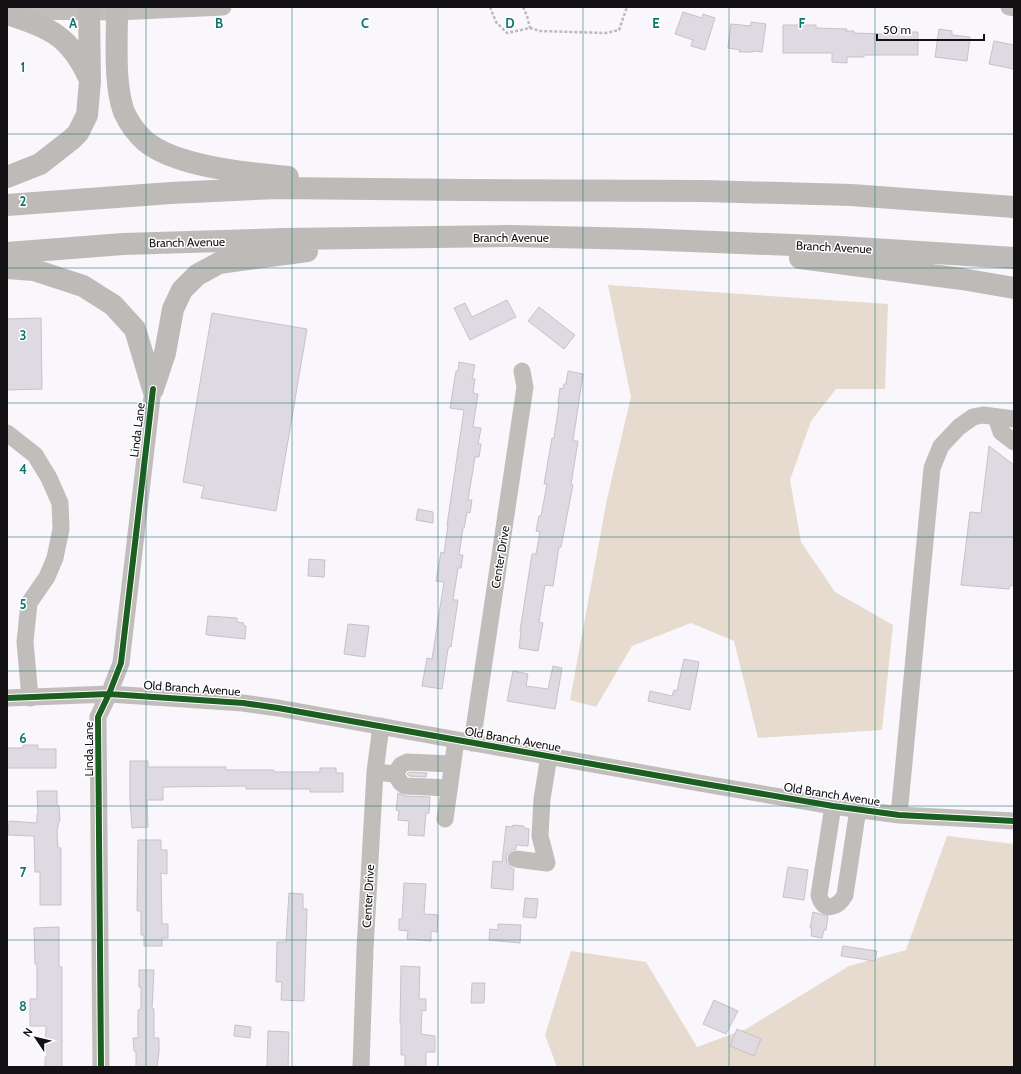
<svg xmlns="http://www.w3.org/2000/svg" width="1021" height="1074" font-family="Cabin,sans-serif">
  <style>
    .forest { fill: #e7dace }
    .building { fill: #dfdae2; stroke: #c5c3c7 }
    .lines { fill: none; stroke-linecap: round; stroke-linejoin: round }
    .path { stroke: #bdbabb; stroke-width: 2.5; stroke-dasharray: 3 2; stroke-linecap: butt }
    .minor { stroke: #c0bdbb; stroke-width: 17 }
    .highway { stroke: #bebab8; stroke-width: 22 }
    .cycleway-casing { stroke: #fff; stroke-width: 8 }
    .cycleway { stroke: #1b5e20; stroke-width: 6 }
    .grid { fill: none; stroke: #0f766e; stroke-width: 1; stroke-opacity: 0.55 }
    .labels { text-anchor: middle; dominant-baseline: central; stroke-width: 3; stroke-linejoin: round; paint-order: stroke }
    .street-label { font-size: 12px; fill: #131114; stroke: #fff }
    .grid-label { font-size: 13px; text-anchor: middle; font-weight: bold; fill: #0f766e; stroke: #fff; stroke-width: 3; stroke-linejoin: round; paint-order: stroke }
  </style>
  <rect width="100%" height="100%" fill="#f9f6fc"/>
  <path class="forest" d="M 608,285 L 888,304 L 885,389 L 836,389 L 811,421 L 790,480 L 801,542 L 835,592 L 893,625 L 882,730 L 758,738 L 734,641 L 691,623 L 632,646 L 596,707 L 570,700 L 607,499 L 631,397 Z
    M 947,836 L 1014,844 L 1014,1067 L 557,1067 L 545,1035 L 571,951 L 646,962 L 697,1047 L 746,1029 L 849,966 L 906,950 Z"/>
  <path class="building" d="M 683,12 L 702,18 L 703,14 L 715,18 L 705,50 L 691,46 L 693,40 L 675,34 Z
    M 751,22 L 766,24 L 762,52 L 753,51 L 753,52 L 739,52 L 740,50 L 728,48 L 731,24 L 751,26 Z
    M 783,25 L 816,25 L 816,28 L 847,29 L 846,31 L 854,31 L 854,33 L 884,34 L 884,27 L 900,27 L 900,32 L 918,32 L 918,55 L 864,55 L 864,57 L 847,57 L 847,63 L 832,62 L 832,53 L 783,53 Z
    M 939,29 L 952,31 L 952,35 L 970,37 L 967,61 L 935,57 Z
    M 994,41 L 1014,45 L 1014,69 L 989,64 Z
    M 507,300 L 516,317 L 470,340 L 454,308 L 465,303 L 472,317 Z
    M 539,307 L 575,335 L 564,349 L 528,321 Z
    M 212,313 L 307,329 L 276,511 L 201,498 L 204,486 L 183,482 Z
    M 41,318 L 42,389 L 7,390 L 7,319 Z
    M 459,362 L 475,365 L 472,379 L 475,379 L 473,393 L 478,394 L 473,427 L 481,428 L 478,444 L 481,444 L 479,457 L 475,457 L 468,500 L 472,500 L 470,513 L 467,512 L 464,528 L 463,528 L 459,555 L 463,555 L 461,568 L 458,568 L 453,600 L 458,600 L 451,647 L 450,646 L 448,649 L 442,689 L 422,686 L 427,658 L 432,659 L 444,582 L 436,581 L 441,552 L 444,553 L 448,525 L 447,525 L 464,410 L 450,408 L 456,371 L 458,371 Z
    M 568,371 L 583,374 L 573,441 L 578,441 L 571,485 L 573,485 L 561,547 L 559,547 L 553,586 L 545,585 L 539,622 L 543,623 L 538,651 L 519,648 L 521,631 L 520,631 L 532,554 L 536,554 L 540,532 L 536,531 L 539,516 L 541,516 L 547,484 L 544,484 L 552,438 L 554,438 L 559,404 L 558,403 L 560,388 L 563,389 L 564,384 L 566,384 Z
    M 989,446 L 1014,465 L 1014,586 L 1010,585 L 1009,589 L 961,585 L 970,512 L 981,513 Z
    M 418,509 L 433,512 L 433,523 L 416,520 Z
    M 309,559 L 325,560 L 324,577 L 308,576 Z
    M 208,616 L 237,618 L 237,622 L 244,623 L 243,625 L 246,626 L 245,639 L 207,635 L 206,634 Z
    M 348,624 L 369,626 L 365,657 L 344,654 Z
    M 684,659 L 699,662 L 690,710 L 648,701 L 650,691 L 672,696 L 674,690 L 677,691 Z
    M 553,666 L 562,668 L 555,709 L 507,701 L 513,671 L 528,674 L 526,686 L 548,689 Z
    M 23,745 L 38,745 L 38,749 L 56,749 L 56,768 L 7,768 L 7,748 L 23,748 Z
    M 130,761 L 148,761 L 148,767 L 226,767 L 226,770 L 274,770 L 274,772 L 320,772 L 320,768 L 336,768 L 336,773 L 343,773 L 343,792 L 310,792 L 310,789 L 246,789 L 246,786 L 163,787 L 163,800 L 147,800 L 148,827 L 132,828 L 130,800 Z
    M 409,772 L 427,773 L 426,777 L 409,776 L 407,774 Z
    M 37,791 L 57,791 L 57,804 L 59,806 L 60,821 L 59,821 L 57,832 L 58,848 L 61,848 L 61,905 L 40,905 L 40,872 L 35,872 L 34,836 L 8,835 L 9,821 L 37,823 L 37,814 L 38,814 Z
    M 398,793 L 405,796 L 430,797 L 429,813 L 426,813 L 424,836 L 408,835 L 409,821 L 398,820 L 399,811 L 396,810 Z
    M 513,825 L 524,826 L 524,828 L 529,829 L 528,846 L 516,845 L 516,849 L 512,850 L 508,853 L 506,857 L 507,863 L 510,867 L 514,869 L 513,890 L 491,888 L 493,861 L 502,862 L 506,826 L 513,827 Z
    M 138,840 L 161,840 L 161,850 L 167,850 L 167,874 L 161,873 L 162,924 L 168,924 L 168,938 L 162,938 L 162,946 L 144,946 L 144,935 L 141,935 L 141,911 L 137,911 Z
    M 788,867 L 808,870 L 804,900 L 783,897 Z
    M 404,883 L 426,884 L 424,914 L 438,915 L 437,932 L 431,931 L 431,941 L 407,939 L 408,931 L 399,930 L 399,919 L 402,919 Z
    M 289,893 L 303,894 L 303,909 L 307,909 L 304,1001 L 281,1000 L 282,982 L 276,982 L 277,942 L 286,942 Z
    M 525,898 L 538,899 L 536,918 L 523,917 Z
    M 813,912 L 828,916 L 826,930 L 824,930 L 822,938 L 811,936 L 812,928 L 810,928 Z
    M 498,924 L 521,925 L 520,943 L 489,940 L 490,929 L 498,930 Z
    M 59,927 L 59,967 L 62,967 L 62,1067 L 45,1067 L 46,1026 L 30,1026 L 30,999 L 37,999 L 37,964 L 35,964 L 34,928 Z
    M 843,946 L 877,951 L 875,961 L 841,956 Z
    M 401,966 L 420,967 L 419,999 L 426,999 L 426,1011 L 422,1010 L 421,1034 L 435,1036 L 435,1052 L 426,1052 L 426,1067 L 405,1066 L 405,1055 L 401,1055 L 401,1023 L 400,1023 Z
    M 139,970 L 154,970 L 152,1009 L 154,1009 L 154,1038 L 159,1038 L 159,1052 L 157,1067 L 136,1067 L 136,1051 L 134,1051 L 133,1038 L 138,1038 L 138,1010 L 141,1009 L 141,987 L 139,987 Z
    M 472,983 L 485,983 L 484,1003 L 471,1003 Z
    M 714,1000 L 738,1011 L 726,1034 L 703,1024 Z
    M 235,1025 L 251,1027 L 250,1038 L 234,1036 Z
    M 737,1029 L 761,1039 L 754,1056 L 730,1046 Z
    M 268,1031 L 289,1032 L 288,1067 L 267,1067 Z"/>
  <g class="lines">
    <path class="path" d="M 490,7 L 496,22 L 507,33 L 530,28 L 540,31 L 606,33 L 619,30 L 627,7
      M 523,7 L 527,16 L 530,28"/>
    <path class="minor" d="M 1009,7 L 1014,8
      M 11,11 L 117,12 L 223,7
      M 996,417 L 1001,432 L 1014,442
      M 7,433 L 35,455 L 49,478 L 60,503 L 61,529 L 55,558 L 47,577 L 29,603 L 25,642 L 30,698
      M 7,698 L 109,694 L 243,703 L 278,708 L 699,783 L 833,806 L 899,815 L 1014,821
      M 472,743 L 525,387 L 522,371
      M 375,772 L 395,774 L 401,783 L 405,786 L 449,788
      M 395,774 L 401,765 L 407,762 L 452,764
      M 833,806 L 819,895 C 823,913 838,908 845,895 L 858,809
      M 899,815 L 932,468 L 941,446 L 959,427 L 973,417 L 983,415 L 1014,419
      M 445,819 L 456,740
      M 516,859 L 547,863 L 540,836 L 542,799 L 549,756
      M 101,1067 L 98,717 L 109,694 L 121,663 L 153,389
      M 361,1067 L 365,949 L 375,772 L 381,726"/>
    <path class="highway" d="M 117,12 C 117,41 114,86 124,112 C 129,123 136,133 145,141 C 176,167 248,173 288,177
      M 7,14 C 49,27 70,36 89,78
      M 7,177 L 40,164 L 72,139 L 78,133 L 87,115 L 90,81 L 89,11
      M 7,205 L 171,193 L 277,188 L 467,190 L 704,191 L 851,195 L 1014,207
      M 7,253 L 123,244 L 285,239 L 510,236 L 640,239 L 841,247 L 1014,258
      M 800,258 L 962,279 L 1014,288
      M 7,268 L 34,270 L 83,286 L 113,305 L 135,329 L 153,389
      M 153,389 L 165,353 L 173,309 L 182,290 L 197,275 L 219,263 L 307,251"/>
    <defs>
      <path id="cycleway" d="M 7,698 L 109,694 L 243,703 L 278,708 L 699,783 L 833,806 L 899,815 L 1014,821
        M 101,1067 L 98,717 L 109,694 L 121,663 L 153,389"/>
    </defs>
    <use href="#cycleway" class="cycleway-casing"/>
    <use href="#cycleway" class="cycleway"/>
  </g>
  <path class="grid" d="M 146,7 L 146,1067M 292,7 L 292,1067M 438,7 L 438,1067M 583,7 L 583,1067M 729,7 L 729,1067M 875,7 L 875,1067M 7,134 L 1014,134M 7,268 L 1014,268M 7,403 L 1014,403M 7,537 L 1014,537M 7,671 L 1014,671M 7,806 L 1014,806M 7,940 L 1014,940"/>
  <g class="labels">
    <g class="street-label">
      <text x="511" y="237">Branch Avenue</text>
      <text transform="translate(187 242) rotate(-1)">Branch Avenue</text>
      <text transform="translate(834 247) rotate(3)">Branch Avenue</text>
      <text transform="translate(137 430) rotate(-83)">Linda Lane</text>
      <text transform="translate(500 557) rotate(-81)">Center Drive</text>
      <text transform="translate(192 688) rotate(4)">Old Branch Avenue</text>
      <text transform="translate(513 739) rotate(10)">Old Branch Avenue</text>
      <text transform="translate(88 749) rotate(-90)">Linda Lane</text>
      <text transform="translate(832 794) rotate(9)">Old Branch Avenue</text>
      <text transform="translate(368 896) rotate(-87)">Center Drive</text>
    </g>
  </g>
  <g class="grid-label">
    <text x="73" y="28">A</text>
    <text x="219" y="28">B</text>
    <text x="365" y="28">C</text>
    <text x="510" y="28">D</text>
    <text x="656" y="28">E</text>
    <text x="802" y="28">F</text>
    <text x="23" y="72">1</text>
    <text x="23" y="206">2</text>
    <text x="23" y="340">3</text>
    <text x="23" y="474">4</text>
    <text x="23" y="609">5</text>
    <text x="23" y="743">6</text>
    <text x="23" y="877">7</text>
    <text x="23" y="1011">8</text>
  </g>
  <rect width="1021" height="1074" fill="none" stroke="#131114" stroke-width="16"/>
  <g transform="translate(36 1038) rotate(305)" stroke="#ffffff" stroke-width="3" paint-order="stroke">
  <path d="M0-3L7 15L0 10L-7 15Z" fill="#131114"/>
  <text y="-6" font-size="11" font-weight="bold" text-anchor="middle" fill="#131114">N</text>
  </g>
  <path d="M877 34v6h107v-6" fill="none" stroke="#131114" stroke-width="2"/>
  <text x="883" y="34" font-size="12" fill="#131114" stroke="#ffffff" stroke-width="3" paint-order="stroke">50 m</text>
</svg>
